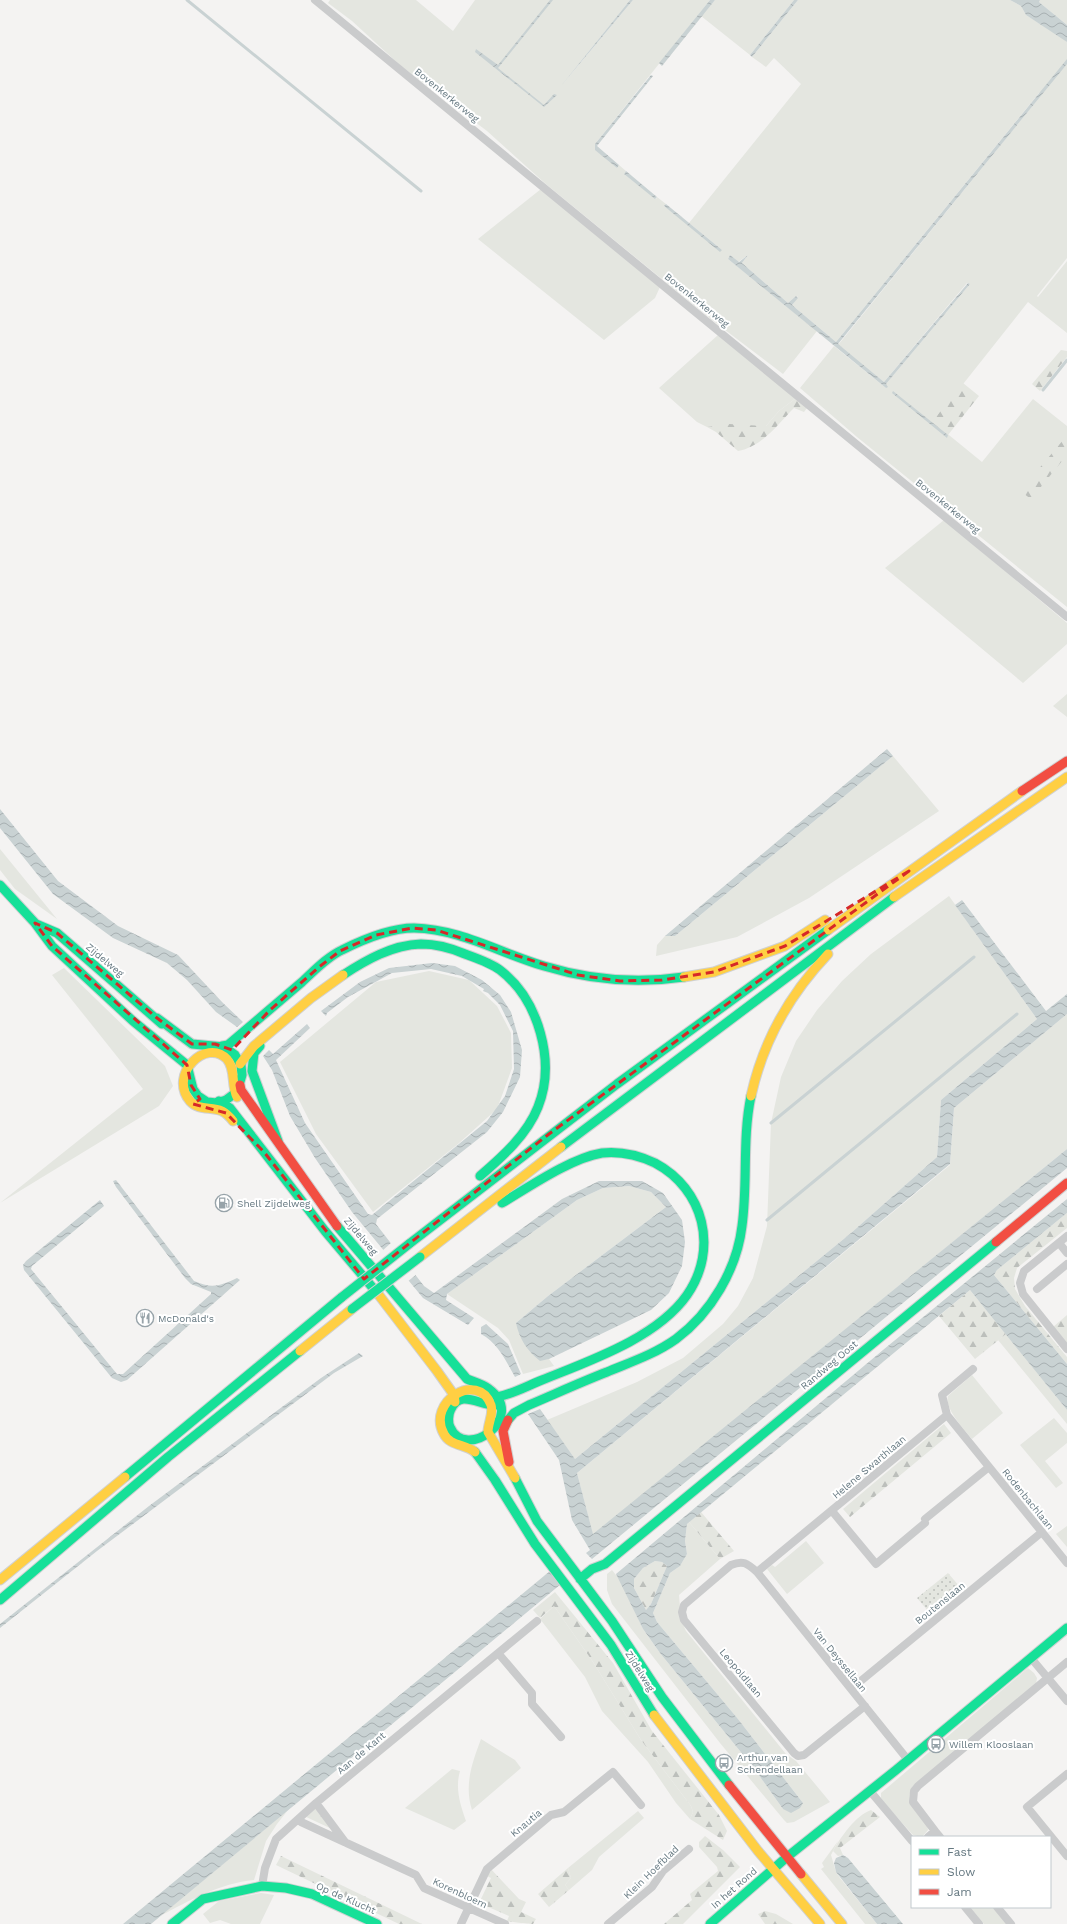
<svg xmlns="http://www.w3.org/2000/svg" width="1067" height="1924" font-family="'Work Sans',sans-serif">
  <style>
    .green { fill: #e4e6e0 }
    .forest { fill: url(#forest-firs) }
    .park { fill: url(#park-dots) }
    .water { fill: url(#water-waves); fill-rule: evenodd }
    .pier { fill: #f4f3f2 }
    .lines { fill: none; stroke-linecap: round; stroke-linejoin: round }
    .stream { stroke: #c9d2d3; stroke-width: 3 }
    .fast-casing { stroke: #d0d1d2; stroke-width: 11 }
    .slow-casing { stroke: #d0d1d2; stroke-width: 11 }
    .jam-casing { stroke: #d0d1d2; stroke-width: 11 }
    .street { stroke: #cacbcc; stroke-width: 8 }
    .fast { stroke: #16e098; stroke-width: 9 }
    .slow { stroke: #ffcf43; stroke-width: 9 }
    .jam { stroke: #f24e42; stroke-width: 9 }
    .fast-bridge-casing { stroke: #d1d1d2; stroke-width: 11; stroke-linecap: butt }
    .fast-bridge { stroke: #16e098; stroke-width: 9 }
    .marked { fill: none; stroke: #d62828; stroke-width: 3; stroke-dasharray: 8 5; stroke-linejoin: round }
    .labels { text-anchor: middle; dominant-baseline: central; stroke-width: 4; stroke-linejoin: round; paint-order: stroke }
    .street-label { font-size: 10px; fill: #657881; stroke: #fff }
    .poi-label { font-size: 10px; fill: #657881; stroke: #fff; text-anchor: start }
  </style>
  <defs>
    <pattern id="forest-firs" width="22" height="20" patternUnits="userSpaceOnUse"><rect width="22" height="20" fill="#e4e6e0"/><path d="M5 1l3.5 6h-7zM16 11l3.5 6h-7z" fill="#bcbfbb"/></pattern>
    <pattern id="park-dots" width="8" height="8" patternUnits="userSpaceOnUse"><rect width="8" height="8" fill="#e4e6e0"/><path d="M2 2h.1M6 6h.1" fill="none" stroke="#bcbfbb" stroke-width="1.8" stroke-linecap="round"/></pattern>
    <pattern id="water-waves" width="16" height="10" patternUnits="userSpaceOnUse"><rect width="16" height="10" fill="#c9d2d3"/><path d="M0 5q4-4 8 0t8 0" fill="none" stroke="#a7afb1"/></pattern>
  </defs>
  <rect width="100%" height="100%" fill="#f4f3f2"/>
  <path class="green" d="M 330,0 L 416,0 L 453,31 L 475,0 L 630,0 L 562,85 L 633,0 L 710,0 L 595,144 L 617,168 L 619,165 L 626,171 L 624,174 L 656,199 L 657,197 L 666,204 L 664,206 L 722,250 L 689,223 L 801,84 L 774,58 L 766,67 L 752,57 L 798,0 L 1010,0 L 1021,6 L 1026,15 L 1064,39 L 1067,42 L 1067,258 L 1037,296 L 1038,297 L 1067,261 L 1067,333 L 1028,302 L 933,422 L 982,462 L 1033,399 L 1067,426 L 1067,607 L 857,437 L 800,388 L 834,346 L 886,388 L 886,384 L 970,284 L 967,283 L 884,382 L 838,345 L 1043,93 L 1039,93 L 836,342 L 792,305 L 798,297 L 796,296 L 788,303 L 742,263 L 748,255 L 738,262 L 730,255 L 728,259 L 817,331 L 783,374 L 712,320 L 547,185 L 487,131 L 401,66 L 352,21 L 328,3 Z
    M 715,0 L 794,0 L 750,55 L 701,16 Z
    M 1040,0 L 1067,0 L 1067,25 L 1039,2 Z
    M 541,189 L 660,287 L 655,298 L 604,340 L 478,239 Z
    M 718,335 L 796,398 L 779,411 L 766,426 L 713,426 L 707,427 L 697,422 L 659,388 Z
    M 944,520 L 1067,623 L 1067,644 L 1023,683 L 885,568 Z
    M 1067,694 L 1067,717 L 1053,706 Z
    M 893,756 L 939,811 L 809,898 L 737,937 L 656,956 L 657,945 L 665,936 L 675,936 Z
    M 0,849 L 57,919 L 15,889 L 0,870 Z
    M 949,896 L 1037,1019 L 941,1100 L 937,1157 L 851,1233 L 575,1459 L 547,1420 L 637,1382 L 683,1358 L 723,1324 L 738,1306 L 753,1278 L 767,1226 L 771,1123 L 781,1077 L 796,1041 L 817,1010 L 842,981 L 871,954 Z
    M 64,968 L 165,1066 L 173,1086 L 159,1106 L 0,1203 L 143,1089 L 52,975 Z
    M 429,971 L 469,980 L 497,1006 L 511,1033 L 512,1068 L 497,1109 L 458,1144 L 373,1212 L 316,1134 L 280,1062 L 376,982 Z
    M 1067,1014 L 1067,1149 L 593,1535 L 577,1473 L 950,1165 L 954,1108 Z
    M 629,1186 L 651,1192 L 666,1207 L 548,1296 L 516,1323 L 540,1360 L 549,1359 L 554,1366 L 523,1374 L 509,1340 L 498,1328 L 447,1294 L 577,1200 L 603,1188 Z
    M 1006,1334 L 1067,1410 L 1067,1424 L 998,1340 Z
    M 972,1375 L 1003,1413 L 972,1439 C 964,1429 944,1408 948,1396 Z
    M 1054,1418 L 1067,1433 L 1067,1443 L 1045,1461 L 1063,1483 L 1056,1488 L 1020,1445 Z
    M 689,1522 L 720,1559 L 679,1595 L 681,1620 L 686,1631 L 786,1754 L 796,1761 L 830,1802 L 794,1822 L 787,1823 L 784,1820 L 720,1743 L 612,1604 L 607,1590 L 607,1574 L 612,1570 L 620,1580 L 643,1629 L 660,1653 L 753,1767 L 783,1809 L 803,1803 L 738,1719 L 657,1622 L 653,1613 L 670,1573 L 680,1566 L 687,1554 L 685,1541 L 687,1524 Z
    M 1067,1526 L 1067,1547 L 1056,1534 Z
    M 806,1541 L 824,1563 L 787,1594 L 767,1569 L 772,1565 L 775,1567 Z
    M 554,1606 L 593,1662 L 641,1740 L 691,1806 L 693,1812 L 690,1819 L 676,1803 L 648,1762 L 602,1711 L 585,1677 L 540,1619 Z
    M 1028,1668 L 1034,1673 L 1037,1678 L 1036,1684 L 913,1786 C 903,1802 917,1812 927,1825 L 928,1830 L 922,1837 L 913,1835 L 886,1805 L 881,1798 L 881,1793 Z
    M 481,1739 L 515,1760 L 521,1768 L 472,1810 C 464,1785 472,1763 481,1739 Z
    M 452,1769 L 460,1771 C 455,1788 460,1804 466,1821 L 454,1830 L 405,1808 Z
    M 288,1810 L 277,1824 L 266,1841 L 254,1880 C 220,1883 189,1901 160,1916 Z
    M 638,1811 L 644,1818 L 599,1857 L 592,1870 L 569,1890 L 565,1885 L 571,1878 L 568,1868 Z
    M 838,1841 L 831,1855 L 836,1872 L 840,1878 L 877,1924 L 865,1924 L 821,1869 L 824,1867 L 822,1863 Z
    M 261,1893 L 274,1895 L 260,1924 L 231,1924 L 220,1920 L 210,1923 L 203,1914 L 219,1901 Z
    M 970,1907 L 993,1907 L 1007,1924 L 984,1924 Z"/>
  <path class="forest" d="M 1061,350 L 1067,351 L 1067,357 L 1040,391 L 1032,384 Z
    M 963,383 L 979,396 L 948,435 L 932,422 Z
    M 796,398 L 807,408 L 804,412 L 794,408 C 778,424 762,447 738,451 L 716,432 L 707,427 L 729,424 L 766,426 L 779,411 Z
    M 1064,429 L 1067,431 L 1067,455 L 1031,499 L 1020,491 L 1064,439 Z
    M 1067,1213 L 1067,1228 L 1017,1268 L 1014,1278 L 1015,1289 L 1025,1306 L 1067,1357 L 1067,1364 L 994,1275 L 997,1270 Z
    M 970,1290 L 1006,1334 L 975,1359 L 939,1316 Z
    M 1067,1315 L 1067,1343 L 1053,1327 Z
    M 944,1424 L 951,1433 L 850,1517 L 843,1509 Z
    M 701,1512 L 734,1551 L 720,1559 L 689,1522 Z
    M 655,1561 L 662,1562 L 667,1566 L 651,1604 L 646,1610 L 634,1588 L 634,1579 L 643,1568 Z
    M 555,1592 L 613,1663 L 652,1731 L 719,1815 L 727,1831 L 723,1840 L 690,1819 L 693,1812 L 691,1806 L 641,1740 L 593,1662 L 554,1606 L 540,1618 L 533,1610 Z
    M 315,1807 L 332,1829 L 304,1816 Z
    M 871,1810 L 880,1817 L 840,1848 L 843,1855 L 838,1856 L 833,1851 C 840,1838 856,1815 871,1810 Z
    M 705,1836 L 723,1850 L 740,1867 L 683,1924 L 664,1924 L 692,1900 L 690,1894 L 718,1871 L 717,1867 L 699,1847 L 699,1842 Z
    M 281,1856 L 422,1924 L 399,1924 L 276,1865 Z
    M 490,1868 L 519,1899 L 526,1902 L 521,1912 L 536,1919 L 533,1924 C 530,1924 509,1922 507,1921 L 509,1916 L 479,1903 L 491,1878 L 487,1876 Z
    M 568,1868 L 571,1878 L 565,1885 L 569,1890 L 549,1907 L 538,1894 Z
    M 765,1911 L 776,1914 L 793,1924 L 765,1924 L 758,1914 Z"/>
  <path class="park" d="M 948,1573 L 960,1587 L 929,1612 L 917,1598 Z"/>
  <path class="water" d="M 550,0 L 553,0 L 498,68 L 544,105 L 554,94 L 557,95 L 544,107 L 475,52 L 476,49 L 498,65 Z
    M 630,0 L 633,0 L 561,86 Z
    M 710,0 L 715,0 L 662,66 L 659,63 Z
    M 794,0 L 798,0 L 752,57 L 750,55 Z
    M 1010,0 L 1040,0 L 1039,2 L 1067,25 L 1067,42 L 1026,15 L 1021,6 Z
    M 1067,59 L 1067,64 L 838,344 L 884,382 L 968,283 L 970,284 L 886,384 L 888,387 L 886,388 L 728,259 L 730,255 L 739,262 L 748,255 L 742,263 L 788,303 L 796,296 L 798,298 L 792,305 L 836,342 Z
    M 651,75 L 653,76 L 597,146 L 619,165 L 617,168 L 595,150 L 595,144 Z
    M 626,171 L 657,197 L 655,199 L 624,174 Z
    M 666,204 L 722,250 L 720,252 L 664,206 Z
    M 893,391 L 948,435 L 947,438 L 892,393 Z
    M 887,749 L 893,756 L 675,936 L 665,936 Z
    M 0,809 L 58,881 L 118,926 L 178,955 L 223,1003 L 243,1022 L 237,1027 L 216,1012 L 187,980 L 167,963 L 113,938 L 53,894 L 0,828 Z
    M 962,900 L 1046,1011 L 1067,994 L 1067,1014 L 954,1108 L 950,1164 L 577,1473 L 593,1534 L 1067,1149 L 1067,1168 L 592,1559 L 586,1553 L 590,1550 L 572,1520 L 559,1460 L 528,1414 L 540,1409 L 575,1459 L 851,1233 L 937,1157 L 941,1100 L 1037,1019 L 955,905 Z
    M 432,963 L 455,966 L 482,980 L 500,995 L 511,1012 L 522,1050 L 520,1077 L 503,1112 L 487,1132 L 377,1219 L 376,1224 L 424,1286 L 434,1293 L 562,1199 L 599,1181 L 642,1181 L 663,1193 L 682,1220 L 685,1242 L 682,1266 L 669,1293 L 651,1310 L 549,1359 L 540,1361 C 527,1351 519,1338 516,1323 L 548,1296 L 666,1207 L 651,1192 L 629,1186 L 603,1188 L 577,1200 L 447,1294 L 446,1300 L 474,1318 L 468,1325 L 423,1298 L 352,1212 L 315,1158 L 290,1116 L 272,1070 L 263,1056 L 269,1050 L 273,1054 L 307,1024 L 310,1028 L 276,1060 L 305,1123 L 368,1214 L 372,1215 L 487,1121 L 505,1096 L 514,1069 L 513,1031 L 500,1005 L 488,993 L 483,991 L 484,989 L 462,976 L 431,969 L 392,973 L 348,997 L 327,1013 L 326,1016 L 321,1011 L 360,982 L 389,968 Z
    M 116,1180 L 194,1281 C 212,1289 220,1286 237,1278 L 240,1280 L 127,1380 L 121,1382 L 112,1378 L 24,1270 L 23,1265 L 26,1261 L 100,1200 L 104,1206 L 32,1266 L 31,1269 L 117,1374 L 123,1374 L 211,1294 L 211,1292 L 191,1284 L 185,1278 L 116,1187 L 113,1181 Z
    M 1067,1199 L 1067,1213 L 997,1270 L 994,1275 L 1067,1364 L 1067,1410 L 970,1290 L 687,1524 L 685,1541 L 687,1554 L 680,1566 L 670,1573 L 653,1613 L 657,1622 L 738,1719 L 803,1803 L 800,1808 L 791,1813 L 783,1809 L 753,1767 L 660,1653 L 643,1629 L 616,1574 L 883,1350 ZM 655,1561 L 662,1562 L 667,1566 L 651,1604 L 646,1610 L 634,1588 L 634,1579 L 643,1568 Z
    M 486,1324 L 508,1344 L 521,1374 L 515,1377 C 506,1361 498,1343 481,1334 L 481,1327 Z
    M 359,1353 L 363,1356 L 334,1373 L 97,1551 L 0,1628 L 0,1624 L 149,1506 L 321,1378 Z
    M 550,1571 L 561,1584 L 151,1924 L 123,1924 Z
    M 843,1855 L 848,1858 L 903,1924 L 877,1924 L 836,1872 L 834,1863 L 836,1858 Z"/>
  <path class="pier" d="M 392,1242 L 417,1274 L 407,1282 L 382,1251 Z"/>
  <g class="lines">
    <path class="stream" d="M 187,0 L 421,191
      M 1043,390 L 1067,360
      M 771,1123 L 974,957
      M 767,1220 L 1017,1014"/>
    <defs>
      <path id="fast" d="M 0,885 L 35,923 L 52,946 L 133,1021 L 187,1065 L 193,1089 L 198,1096 L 207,1102 L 217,1103 L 226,1100 L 234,1094 L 239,1085 L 242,1075 L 241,1065 L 235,1055 L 224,1047 L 192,1044 L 157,1018
        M 36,924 L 57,933 L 162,1024
        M 343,975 C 366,960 392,945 421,944 C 436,944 451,948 465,954 C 476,958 491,963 500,970 C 539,1000 556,1062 538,1107 C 527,1135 502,1157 480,1176
        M 222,1046 L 228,1045 C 253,1024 277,1003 302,982 C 314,971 327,957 342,950 C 362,940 390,928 414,928 C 460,929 500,953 544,966 C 590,980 636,984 684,977
        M 260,1046 L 254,1053 L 252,1071 L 278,1141
        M 219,1101 L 230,1108 L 325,1231 L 378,1294
        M 561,1147 L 894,897
        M 337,1226 L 467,1379 C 474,1382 483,1384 489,1389 C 528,1418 465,1462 450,1427 C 448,1423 448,1414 451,1409 C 461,1388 481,1407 497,1405
        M 409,1244 L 617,1084 L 828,930
        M 497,1397 C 513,1394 527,1386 542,1380 C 589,1361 657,1338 687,1295 C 719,1249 704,1189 655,1163 C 638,1155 621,1151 602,1153 C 571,1158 529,1187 502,1203
        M 508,1420 L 514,1413 L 529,1405 C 555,1394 581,1382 607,1372 C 631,1362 655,1354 676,1339 C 711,1313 737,1269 742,1226 C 748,1183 742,1139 751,1096
        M 475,1452 L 495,1480 L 535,1544 L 611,1645 L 654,1715
        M 125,1477 L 342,1297
        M 515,1478 L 537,1521 L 612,1621 L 662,1697 L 729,1785
        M 580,1579 L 592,1569 L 605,1564 L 996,1242
        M 0,1600 L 168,1457 L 300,1351
        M 172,1924 L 203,1899 L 262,1886 L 286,1888 L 312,1894 L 377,1924
        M 710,1924 L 787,1857 L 896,1770 L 1067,1628"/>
      <path id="slow" d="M 894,897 L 1067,777
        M 828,930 L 1022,791
        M 684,977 L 714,972 L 785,946 L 825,920
        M 240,1064 L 254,1046 L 311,998 L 343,975
        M 751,1096 C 763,1041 789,995 828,954
        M 233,1121 C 230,1117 226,1113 222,1111 C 211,1106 199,1111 190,1101 C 168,1075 206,1037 227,1059 C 236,1069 231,1085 237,1097
        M 420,1257 L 561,1147
        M 378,1294 L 437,1371 L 454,1395 L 455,1402
        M 300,1351 L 352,1309
        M 475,1452 C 465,1444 450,1446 444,1434 C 426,1402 478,1370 491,1405 C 494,1414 488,1423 488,1432 L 515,1478
        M 0,1580 L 125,1477
        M 654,1715 L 758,1851 L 820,1924
        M 801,1874 L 842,1924"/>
      <path id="jam" d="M 1022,791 L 1067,761
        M 240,1085 L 241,1090 L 337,1226
        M 996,1242 L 1067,1183
        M 508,1420 L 503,1431 L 509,1462
        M 729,1785 L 801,1874"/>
    </defs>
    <use href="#fast" class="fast-casing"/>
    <use href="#slow" class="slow-casing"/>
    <use href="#jam" class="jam-casing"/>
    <path class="street" d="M 315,0 L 1067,617
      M 1067,1236 L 1024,1271 L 1020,1283 L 1023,1294 L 1067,1349
      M 1059,1243 L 1067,1253
      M 1037,1289 L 1067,1264
      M 973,1369 L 942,1395 L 947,1415 L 1067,1563
      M 832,1511 L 876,1564 L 925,1523
      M 925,1519 L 989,1467
      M 757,1572 L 947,1415
      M 498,1653 L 532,1693 L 532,1704 L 561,1737
      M 1031,1658 L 1067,1701
      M 851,1689 L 1042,1532
      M 865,1706 L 804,1755 L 798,1756 L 794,1753 L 684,1620 L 682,1612 L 684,1605 L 731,1565 C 743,1560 747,1563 757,1572 L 908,1760
      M 1067,1774 L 1027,1807 L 1067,1856
      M 870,1791 L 912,1841
      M 316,1803 L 345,1842
      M 301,1822 L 416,1875 L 424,1888 L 505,1924
      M 935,1831 L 913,1802 L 914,1791 L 918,1786 L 1067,1662
      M 928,1837 L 935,1831 L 940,1837
      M 262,1886 L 265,1868 L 276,1839 L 316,1803 L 537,1621
      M 965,1907 L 979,1924
      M 997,1907 L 1011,1924
      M 461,1924 L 487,1869 L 551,1815 L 564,1812 L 613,1772 L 641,1805
      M 608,1924 L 652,1887 L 663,1871 L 689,1849"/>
    <use href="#fast" class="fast"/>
    <use href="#slow" class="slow"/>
    <use href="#jam" class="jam"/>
    <defs>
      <path id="fast-bridge" d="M 342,1297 L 409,1244
        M 352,1309 L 420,1257"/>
    </defs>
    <use href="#fast-bridge" class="fast-bridge-casing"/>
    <use href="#fast-bridge" class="fast-bridge"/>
  </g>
  <path class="marked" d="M 909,871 L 549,1134 L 364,1279 L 264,1152 L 226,1113 L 193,1104 L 200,1099 L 191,1085 L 187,1065 L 52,946 L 35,923 L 57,933 L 157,1018 L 192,1044 L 215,1044 L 232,1050 L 270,1010 L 319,967 L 340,951 L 376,935 L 412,928 L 436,930 L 578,975 L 620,981 L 662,980 L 714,972 L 785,946 Z"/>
  <defs>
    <symbol id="fuel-ring" viewBox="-11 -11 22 22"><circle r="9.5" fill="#fff" stroke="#97a3a9" stroke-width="1.5"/><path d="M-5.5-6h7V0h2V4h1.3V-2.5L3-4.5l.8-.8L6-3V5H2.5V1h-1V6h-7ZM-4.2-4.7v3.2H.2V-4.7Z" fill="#97a3a9"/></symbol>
    <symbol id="restaurant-ring" viewBox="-11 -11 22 22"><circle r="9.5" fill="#fff" stroke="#97a3a9" stroke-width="1.5"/><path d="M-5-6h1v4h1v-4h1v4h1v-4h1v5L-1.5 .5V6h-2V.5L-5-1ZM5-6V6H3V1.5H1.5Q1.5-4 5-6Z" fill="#97a3a9"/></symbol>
    <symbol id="bus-ring" viewBox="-11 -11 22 22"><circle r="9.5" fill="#fff" stroke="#97a3a9" stroke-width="1.5"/><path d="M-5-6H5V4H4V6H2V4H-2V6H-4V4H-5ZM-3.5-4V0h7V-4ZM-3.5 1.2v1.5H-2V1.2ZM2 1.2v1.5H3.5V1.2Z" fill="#97a3a9"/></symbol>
  </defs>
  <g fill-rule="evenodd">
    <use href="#fuel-ring" x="214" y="1193" width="20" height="20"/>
    <use href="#restaurant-ring" x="135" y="1308" width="20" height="20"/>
    <use href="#bus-ring" x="926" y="1734" width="20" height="20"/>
    <use href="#bus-ring" x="714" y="1753" width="20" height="20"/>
  </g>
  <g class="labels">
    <g class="street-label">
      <text transform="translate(447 95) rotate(39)">Bovenkerkerweg</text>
      <text transform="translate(697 300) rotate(39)">Bovenkerkerweg</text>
      <text transform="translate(948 506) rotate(39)">Bovenkerkerweg</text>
      <text transform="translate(105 960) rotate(40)">Zijdelweg</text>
      <text transform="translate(361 1236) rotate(50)">Zijdelweg</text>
      <text transform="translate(829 1365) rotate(-40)">Randweg Oost</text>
      <text transform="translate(869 1467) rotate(-40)">Helene Swarthlaan</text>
      <text transform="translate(1028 1499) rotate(51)">Rodenbachlaan</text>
      <text transform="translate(940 1603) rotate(-39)">Boutenslaan</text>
      <text transform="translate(840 1660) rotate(51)">Van Deyssellaan</text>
      <text transform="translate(640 1671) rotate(58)">Zijdelweg</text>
      <text transform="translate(741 1673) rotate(50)">Leopoldlaan</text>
      <text transform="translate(361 1753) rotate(-40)">Aan de Kant</text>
      <text transform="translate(526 1823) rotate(-40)">Knautia</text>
      <text transform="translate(651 1872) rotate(-44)">Klein Hoefblad</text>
      <text transform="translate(734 1888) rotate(-41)">In het Rond</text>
      <text transform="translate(460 1893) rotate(25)">Korenbloem</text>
      <text transform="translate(346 1898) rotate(24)">Op de Klucht</text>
    </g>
    <g class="poi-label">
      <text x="237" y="1203">Shell Zijdelweg</text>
      <text x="158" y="1318">McDonald's</text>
      <text x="949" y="1744">Willem Klooslaan</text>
      <text x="737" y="1757">Arthur van<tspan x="737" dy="12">Schendellaan</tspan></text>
    </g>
  </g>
  <rect x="911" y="1836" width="140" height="72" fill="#ffffff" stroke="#c1c9cd"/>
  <rect x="919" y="1849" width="20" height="6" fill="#16e098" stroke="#c1c9cd"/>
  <text x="947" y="1856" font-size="12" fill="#657881">Fast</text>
  <rect x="919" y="1869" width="20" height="6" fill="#ffcf43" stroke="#c1c9cd"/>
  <text x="947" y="1876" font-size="12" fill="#657881">Slow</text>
  <rect x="919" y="1889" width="20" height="6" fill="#f24e42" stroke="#c1c9cd"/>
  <text x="947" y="1896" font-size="12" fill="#657881">Jam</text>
</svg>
